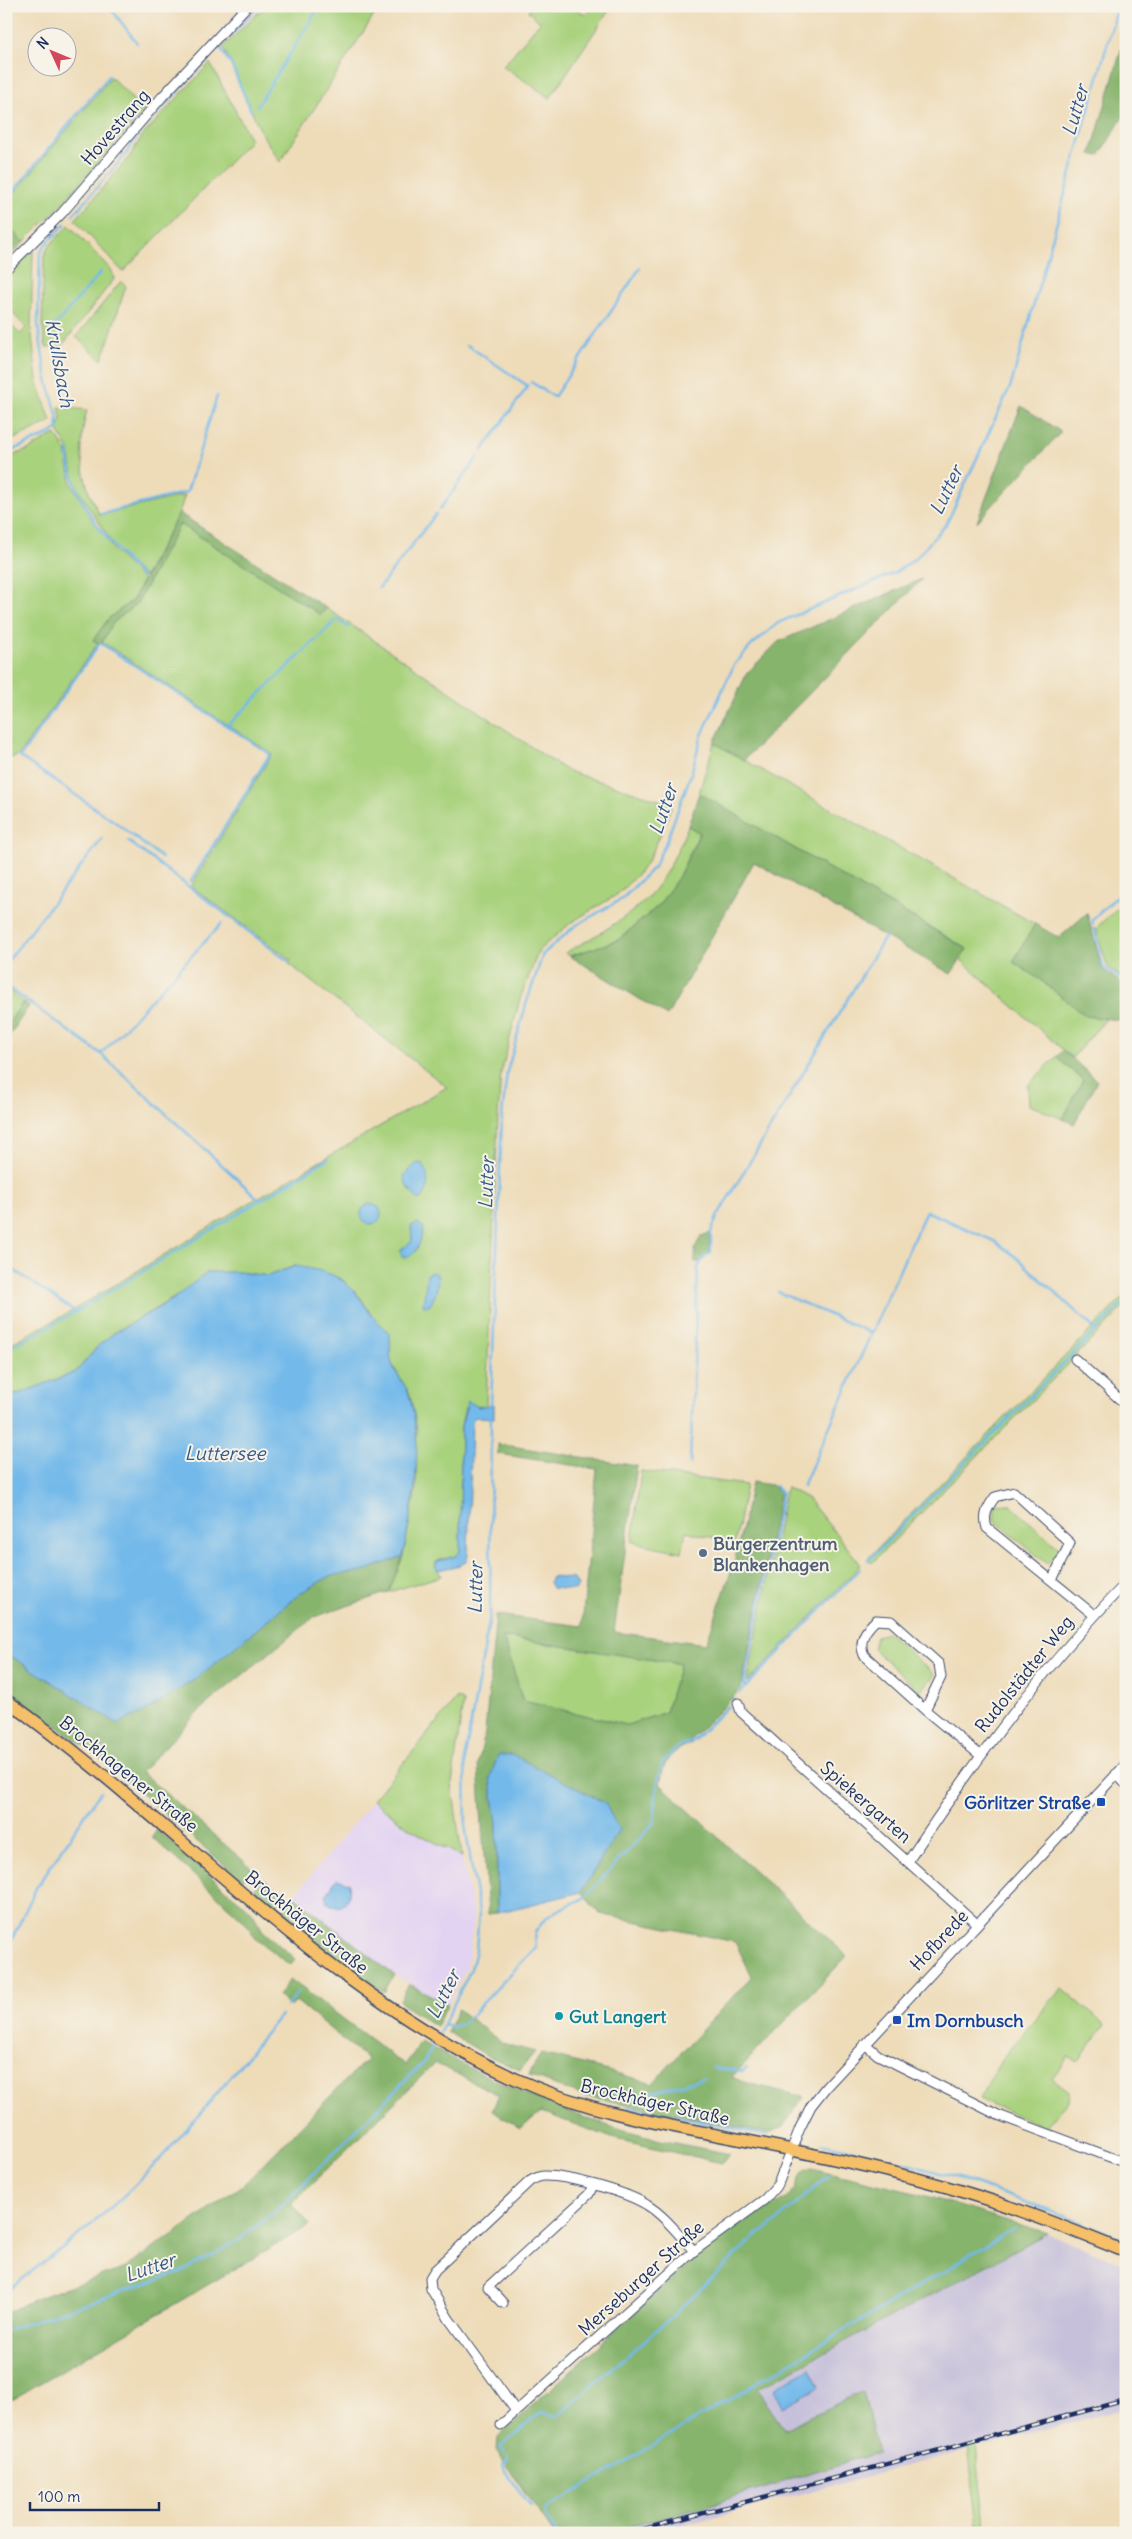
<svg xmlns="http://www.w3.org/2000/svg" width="1132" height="2539" font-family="Delius,sans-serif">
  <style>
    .built { fill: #e3d3f2 }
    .industrial { fill: #c6c0da }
    .green { fill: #a9d27d; stroke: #62806e }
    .forest { fill: #86b46c; stroke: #507265; fill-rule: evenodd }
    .water { fill: #73b9ea; stroke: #4774a4 }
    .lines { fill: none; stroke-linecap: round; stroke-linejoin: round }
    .stream { stroke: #73b9ea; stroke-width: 2.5 }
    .minor-casing { stroke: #3b496c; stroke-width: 11 }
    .major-casing { stroke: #3b496c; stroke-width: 14 }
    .minor { stroke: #fff; stroke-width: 9 }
    .major { stroke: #f6c06b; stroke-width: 11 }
    .rail-casing { stroke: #1b2f5e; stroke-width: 4.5 }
    .rail { stroke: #f7f3e8; stroke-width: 2.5; stroke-dasharray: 8; stroke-linecap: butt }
    .service-dot { fill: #5c6f8a; stroke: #f7f3e8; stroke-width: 2 }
    .transit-dot { fill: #1a4fb4; stroke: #f7f3e8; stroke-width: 2 }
    .culture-dot { fill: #0f9aa8; stroke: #f7f3e8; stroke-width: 2 }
    .labels { text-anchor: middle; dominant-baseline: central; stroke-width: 4; stroke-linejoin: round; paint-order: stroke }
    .street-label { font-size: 18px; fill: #1b2f5e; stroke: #f7f3e8 }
    .service-label { font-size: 18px; font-weight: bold; fill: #4e5e75; stroke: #f7f3e8; text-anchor: start }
    .transit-label { font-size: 18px; font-weight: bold; fill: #164399; stroke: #f7f3e8; text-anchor: end }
    .culture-label { font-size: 18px; font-weight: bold; fill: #0d838f; stroke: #f7f3e8; text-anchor: start }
    .water-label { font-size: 19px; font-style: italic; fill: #355888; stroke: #f7f3e8 }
  </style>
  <rect width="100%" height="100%" fill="#f7f3e8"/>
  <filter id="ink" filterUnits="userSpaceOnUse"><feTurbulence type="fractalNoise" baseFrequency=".02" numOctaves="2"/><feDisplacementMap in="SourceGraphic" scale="10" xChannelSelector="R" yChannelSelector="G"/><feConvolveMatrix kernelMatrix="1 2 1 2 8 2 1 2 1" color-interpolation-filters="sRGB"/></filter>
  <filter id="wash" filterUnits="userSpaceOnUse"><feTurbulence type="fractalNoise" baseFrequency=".0096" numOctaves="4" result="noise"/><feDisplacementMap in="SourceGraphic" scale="20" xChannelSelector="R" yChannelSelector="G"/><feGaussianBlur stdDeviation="1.12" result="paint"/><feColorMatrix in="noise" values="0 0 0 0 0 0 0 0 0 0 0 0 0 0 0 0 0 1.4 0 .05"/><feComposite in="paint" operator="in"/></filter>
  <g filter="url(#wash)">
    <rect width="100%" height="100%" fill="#eedcb9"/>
    <path class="built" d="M 373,1800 L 410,1829 L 462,1857 L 474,1914 L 470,1951 L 467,1967 L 448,2004 L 394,1975 L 294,1896 Z"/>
    <path class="industrial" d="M 1047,2233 L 1126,2265 L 1126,2408 L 653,2533 L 608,2533 L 776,2485 L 782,2481 L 878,2453 L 863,2392 L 784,2429 L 757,2390 Z"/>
    <path class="green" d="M 265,6 L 380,6 L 280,162 L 262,134 L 223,47 Z
      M 532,6 L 573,6 L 585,15 L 592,6 L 612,6 L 550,98 L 503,66 L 540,22 L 528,11 Z
      M 210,63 L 251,140 L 123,272 L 75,220 L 130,156 L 142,136 Z
      M 111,77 L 144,111 L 57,209 L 24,242 L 6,224 L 6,203 Z
      M 69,225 L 112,271 L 114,279 L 61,347 L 46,347 L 42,325 L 44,255 L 49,246 Z
      M 33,251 L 31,327 L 37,381 L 51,421 L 6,443 L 6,320 L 20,334 L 26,328 L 6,305 L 6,276 Z
      M 121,281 L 126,286 L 102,360 L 76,337 Z
      M 59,407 L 87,410 C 77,447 81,482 100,515 L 185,495 L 179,513 L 144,577 L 116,549 L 85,501 L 74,482 L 69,450 L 58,431 L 61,418 Z
      M 55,434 L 66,450 L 71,483 L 82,502 L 114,550 L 143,580 L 133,600 L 109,618 L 93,640 L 98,643 L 18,756 L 6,759 L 6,458 L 28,450 Z
      M 180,524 L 321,615 L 326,608 L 567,771 L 672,804 L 658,840 L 648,861 L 637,875 L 618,894 L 572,922 L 539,950 L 520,999 L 501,1073 L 498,1116 L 486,1406 L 465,1407 L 461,1426 L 460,1551 L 457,1556 L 439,1560 L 435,1565 L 441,1576 L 389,1592 L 403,1556 L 416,1488 L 417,1429 L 410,1395 L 391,1362 L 388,1333 L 372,1316 L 361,1298 L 342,1279 L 295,1266 L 268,1276 L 238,1272 L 187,1290 L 114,1333 L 99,1345 L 76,1372 L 21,1393 L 6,1395 L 6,1346 L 72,1311 L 254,1200 L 447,1087 L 289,964 L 291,960 L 191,886 L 272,754 L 102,642 L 113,623 L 137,603 Z
      M 714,743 L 1035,924 L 1013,962 L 1039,979 L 1086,1016 L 1106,1019 L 1072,1058 L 960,959 L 966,948 L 699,793 Z
      M 688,826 L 700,832 L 678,878 L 658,906 L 618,940 L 570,956 L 565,953 C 593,937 626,920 648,897 C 666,878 678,850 688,826 Z
      M 1126,900 L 1126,980 L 1125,980 L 1107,966 L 1096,928 Z
      M 6,988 L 23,1002 L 6,1027 Z
      M 1056,1057 L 1083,1080 L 1063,1119 L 1029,1105 L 1028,1085 Z
      M 1126,1294 L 1126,1305 L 872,1563 L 867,1559 Z
      M 641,1471 L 746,1485 L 735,1543 L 686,1531 L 682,1552 L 632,1542 Z
      M 786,1487 L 807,1498 L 859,1562 L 859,1567 L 747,1683 Z
      M 1009,1504 L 1060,1549 L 1047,1564 L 994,1520 L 995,1505 Z
      M 888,1633 L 935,1675 L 920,1691 L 873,1649 L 876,1636 Z
      M 503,1637 L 680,1664 L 666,1712 L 627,1725 L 523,1701 Z
      M 457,1698 L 463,1702 L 452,1784 L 462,1857 L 410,1829 L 373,1800 Z
      M 1062,1988 L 1105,2025 L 1078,2062 L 1069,2056 L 1052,2078 L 1069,2091 L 1068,2101 L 1045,2127 L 979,2099 L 1003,2057 Z
      M 976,2446 L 986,2533 L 979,2533 L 968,2448 Z"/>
    <path class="forest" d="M 1126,33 L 1126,112 L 1099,156 L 1091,154 Z
      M 6,224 L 24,242 L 6,260 Z
      M 1021,406 L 1061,432 L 977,522 Z
      M 179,513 L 326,608 L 321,615 L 180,524 L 137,603 L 113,623 L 102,642 L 98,643 L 93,640 L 109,618 L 133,600 Z
      M 922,579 L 744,760 L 714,743 L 747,673 L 778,642 Z
      M 699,793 L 967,949 L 951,974 L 754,862 L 667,1016 L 570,956 L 618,940 L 658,906 L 678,878 L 700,833 L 688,826 Z
      M 1087,913 L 1102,969 L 1126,986 L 1126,1021 L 1086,1016 L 1039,979 L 1013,962 L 1035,924 L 1059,938 Z
      M 23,1002 L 29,1006 L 6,1041 L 6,1027 Z
      M 1063,1050 L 1097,1081 L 1074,1124 L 1063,1119 L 1083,1080 L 1056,1057 Z
      M 710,1233 L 710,1251 L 699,1262 L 695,1262 L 695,1248 L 701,1236 Z
      M 498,1444 L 637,1466 L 614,1632 L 706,1644 L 735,1560 L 752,1482 L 771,1485 L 780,1492 L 741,1689 L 690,1740 L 691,1743 C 668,1754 664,1760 660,1784 L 847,1956 L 732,2077 L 743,2082 L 805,2097 L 796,2106 L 784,2127 L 768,2133 L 581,2095 L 529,2075 L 541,2053 L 653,2083 L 752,1976 L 735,1942 L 600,1914 L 581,1892 L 618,1830 L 490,1778 L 497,1822 L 497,1913 L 488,1914 L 478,1765 L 485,1733 L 496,1615 L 582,1626 L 597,1469 L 498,1454 ZM 503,1637 L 680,1664 L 666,1712 L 627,1725 L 523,1701 Z
      M 403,1556 L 389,1592 L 314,1617 L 203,1707 L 141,1772 L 253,1869 L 242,1880 L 93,1752 L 6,1690 L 6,1653 L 118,1724 L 197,1678 L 302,1592 L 332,1575 L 362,1572 Z
      M 157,1830 L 252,1912 L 263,1931 L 295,1959 L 290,1965 L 257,1940 L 244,1921 L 152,1837 Z
      M 264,1878 L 284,1896 L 274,1907 L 253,1890 Z
      M 294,1896 L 394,1975 L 384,1992 L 356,1973 L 281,1913 Z
      M 290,1979 L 405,2065 L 421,2042 C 483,2076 547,2106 615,2128 C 652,2140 692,2146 730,2154 L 722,2163 L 615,2139 L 541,2112 L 521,2128 L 492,2111 L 499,2095 L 435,2063 L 292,2203 L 310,2225 L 6,2403 L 6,2313 L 37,2298 L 126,2268 L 245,2183 L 367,2059 L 296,2001 L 291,2007 L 278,1996 Z
      M 409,1984 L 448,2004 L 436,2026 L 403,2005 L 400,2000 Z
      M 458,2009 L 502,2043 L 535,2052 L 520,2070 L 490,2057 L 447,2032 Z
      M 811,2168 L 923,2195 L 1047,2233 L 757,2389 L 784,2429 L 863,2391 L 878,2453 L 782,2481 L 776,2485 L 608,2533 L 553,2533 L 497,2451 L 498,2437 L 699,2254 L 739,2225 L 786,2199 L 795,2188 L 802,2172 Z"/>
    <path class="water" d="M 417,1163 L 423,1164 C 429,1174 431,1195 418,1200 L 406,1185 L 404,1175 Z
      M361 1214a10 10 0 1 1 20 0a10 10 0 1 1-20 0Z
      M 418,1223 L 424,1228 C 420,1240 419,1257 403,1257 L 400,1251 L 412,1241 L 411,1226 Z
      M 295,1266 C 338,1273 346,1277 371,1314 C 375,1321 386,1327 389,1334 C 392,1342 389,1352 391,1360 C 394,1374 407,1384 410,1398 C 424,1452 413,1503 403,1556 L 362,1572 L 332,1575 L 302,1592 L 197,1678 L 149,1709 L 118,1724 L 6,1653 L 6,1441 L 9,1426 L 6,1422 L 6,1395 L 21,1393 L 76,1372 L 99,1345 L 114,1333 L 172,1300 L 207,1272 L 238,1272 L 268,1276 Z
      M 433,1272 L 437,1274 C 439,1285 436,1296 430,1305 L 423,1306 L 427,1274 Z
      M 468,1401 L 478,1407 L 494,1404 L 494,1418 L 476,1417 L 472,1421 L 468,1554 L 466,1562 L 460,1565 L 439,1570 L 436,1568 L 436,1562 L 456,1556 L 460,1551 L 461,1426 Z
      M 552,1577 L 574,1579 L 578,1585 L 577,1588 L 574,1590 L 552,1588 L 549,1582 Z
      M 498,1755 L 513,1755 L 605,1803 L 619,1830 L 581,1892 L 497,1913 L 497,1822 L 490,1778 Z
      M 337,1879 L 349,1883 C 351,1895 348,1902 338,1908 L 328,1903 L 326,1894 Z
      M 810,2368 L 819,2387 L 783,2407 L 774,2389 Z"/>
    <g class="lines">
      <path class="stream" d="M 109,6 L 137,43
        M 219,47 L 231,64 L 251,111
        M 218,48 L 259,6
        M 257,106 L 320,6
        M 6,200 L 109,76
        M 73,215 L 126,154 L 138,134 L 211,56
        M 52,329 L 101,272
        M 467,345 L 528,386 L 482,451
        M 531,382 L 554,397 L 640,268
        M 68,450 C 70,500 108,542 142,577
        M 6,453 L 48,435 L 58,428 L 57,414 L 46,376 L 38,325 L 40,254 L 45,245 L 65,224
        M 440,509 L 478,457
        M 101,514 L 187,492 L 217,396
        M 379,588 L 436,514
        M 227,726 L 337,619 L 348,627
        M 128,841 L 288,961
        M 162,858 L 115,822 L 20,757 L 100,643 L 270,754 L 191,881
        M 1093,924 L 1092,920 L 1126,888
        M 1094,928 L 1103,967 L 1126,982
        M 6,963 L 102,839
        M 6,986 L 101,1054 L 260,1200
        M 101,1054 L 222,923
        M 6,1265 L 76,1312
        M 778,1292 L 871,1333
        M 6,1350 L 76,1312 L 328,1159
        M 491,1405 L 502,1116 L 507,1072 L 527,1001 L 543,954 L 575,926 L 622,899 L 654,867 L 666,842 L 690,777 L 702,735 L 734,665 L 752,645 L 778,623 L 896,572 L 916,558 L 947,523 L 1011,385 L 1118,6
        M 690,1464 L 698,1267 L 705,1256 L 711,1252 L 711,1232 L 718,1215 L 885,937
        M 803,1486 L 926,1211 L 994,1241 L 1015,1256 L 1096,1330
        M 868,1561 L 1126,1300
        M 745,1687 L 744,1684 L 782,1493 L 775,1486
        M 740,1693 L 860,1569
        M 732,1701 L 734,1699
        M 6,1952 L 36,1888 L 101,1791
        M 287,2006 L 298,1992
        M 445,2024 L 453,2027 L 464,2023 L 536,1947 L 535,1932 L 545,1919 L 556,1911 L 584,1898 L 654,1823 L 657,1785 L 663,1762 L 676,1748 L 694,1740 L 728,1706
        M 439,2034 L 471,1969 L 476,1951 L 479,1913 L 466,1832 L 465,1756 L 490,1616 L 491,1416
        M 713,2068 L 743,2071 L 747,2067
        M 632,2098 L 704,2078
        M 628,2107 L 767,2135
        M 822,2143 L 875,2155 L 962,2179 L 1083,2223
        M 1091,2226 L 1126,2241
        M 6,2291 C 37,2267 69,2244 99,2218 C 167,2160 224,2084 281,2015
        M 6,2330 L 181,2272 L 239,2240 L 279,2208 L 424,2062 L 436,2041
        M 504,2452 L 500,2448 L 541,2412 L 557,2416 L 668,2320 L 760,2232 L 771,2226 L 828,2176
        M 508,2456 L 508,2459 L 503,2464 L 505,2471 L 531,2506
        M 556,2533 L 546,2517 L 545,2510 L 1015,2228"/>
    </g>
  </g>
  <g filter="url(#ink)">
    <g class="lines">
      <defs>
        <path id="minor" d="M 6,269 L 62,213 L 162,97 L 247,6
          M 1075,1359 L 1126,1405
          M 1052,1580 L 1070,1543 L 1014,1492 L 995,1497 C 987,1508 983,1516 987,1528 L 1094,1615
          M 738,1703 L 741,1712 L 977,1924
          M 925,1710 L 941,1677 L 939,1664 L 891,1621 L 876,1620 C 865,1630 858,1641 864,1655 L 925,1710 L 980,1755
          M 1116,1774 L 1126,1784
          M 909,1860 C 974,1762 1043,1667 1126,1583
          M 865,2044 L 878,2055 L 998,2115 L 1126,2163
          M 503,2303 L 488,2287 L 589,2194 L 593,2185
          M 516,2411 L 449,2319 L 431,2289 L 430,2278 L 435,2270 L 530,2181 C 535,2178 539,2176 545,2176 C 569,2176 627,2192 647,2205 C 665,2216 679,2235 694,2251
          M 501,2425 L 694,2251 L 765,2199 L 778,2184 L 800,2128 L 811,2106 L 826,2087 L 1126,1764"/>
        <path id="major" d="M 6,1700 C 179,1823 322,1991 518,2080 C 607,2120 702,2130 796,2151 C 855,2163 913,2176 970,2194 C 1023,2210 1075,2231 1126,2252"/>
      </defs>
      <use href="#minor" class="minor-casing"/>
      <use href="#major" class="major-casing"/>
      <use href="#minor" class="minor"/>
      <use href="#major" class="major"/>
      <defs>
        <path id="rail" d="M 629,2533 L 1126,2400"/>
      </defs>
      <use href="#rail" class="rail-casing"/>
      <use href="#rail" class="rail"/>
    </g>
  </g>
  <circle class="service-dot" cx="703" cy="1553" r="5"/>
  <g class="transit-dot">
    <rect x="1096" y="1797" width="10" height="10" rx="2.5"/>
    <rect x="892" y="2015" width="10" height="10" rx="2.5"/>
  </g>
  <circle class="culture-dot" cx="559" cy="2016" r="5"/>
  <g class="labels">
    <g class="street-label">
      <text transform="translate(115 127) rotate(-49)">Hovestrang</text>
      <text transform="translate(1024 1674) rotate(-51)">Rudolstädter Weg</text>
      <text transform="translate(129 1774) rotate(39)">Brockhagener Straße</text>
      <text transform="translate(866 1802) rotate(41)">Spiekergarten</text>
      <text transform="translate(307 1922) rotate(39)">Brockhäger Straße</text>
      <text transform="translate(939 1940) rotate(-47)">Hofbrede</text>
      <text transform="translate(655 2102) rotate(13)">Brockhäger Straße</text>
      <text transform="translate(641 2278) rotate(-42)">Merseburger Straße</text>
    </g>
    <g class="service-label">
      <text x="713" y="1543">Bürgerzentrum<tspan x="713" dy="21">Blankenhagen</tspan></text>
    </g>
    <g class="transit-label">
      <text x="1091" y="1802">Görlitzer Straße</text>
      <text x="907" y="2020" text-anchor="start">Im Dornbusch</text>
    </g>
    <g class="culture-label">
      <text x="569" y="2016">Gut Langert</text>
    </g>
    <g class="water-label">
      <text transform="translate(1075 110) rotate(-74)">Lutter</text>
      <text transform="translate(60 363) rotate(80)">Krullsbach</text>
      <text transform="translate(946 490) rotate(-64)">Lutter</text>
      <text transform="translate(663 809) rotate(-71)">Lutter</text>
      <text transform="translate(486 1183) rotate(-88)">Lutter</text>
      <text x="225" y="1453">Luttersee</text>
      <text transform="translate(475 1588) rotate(-89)">Lutter</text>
      <text transform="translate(443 1994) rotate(-63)">Lutter</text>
      <text transform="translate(150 2267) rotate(-19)">Lutter</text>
    </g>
  </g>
  <rect width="1132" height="2539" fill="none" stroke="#f7f3e8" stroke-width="25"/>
  <g transform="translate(52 52) rotate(314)"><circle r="24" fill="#f7f3e8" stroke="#9fa5b1"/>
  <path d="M0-4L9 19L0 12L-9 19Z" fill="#d1495b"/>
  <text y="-8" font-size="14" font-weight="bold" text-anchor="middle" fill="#1b2f5e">N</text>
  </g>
  <path d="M30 2502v8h129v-8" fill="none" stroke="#1b2f5e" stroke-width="2.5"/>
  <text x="38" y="2502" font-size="15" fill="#1b2f5e" stroke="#f7f3e8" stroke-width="4" paint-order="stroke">100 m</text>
</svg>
